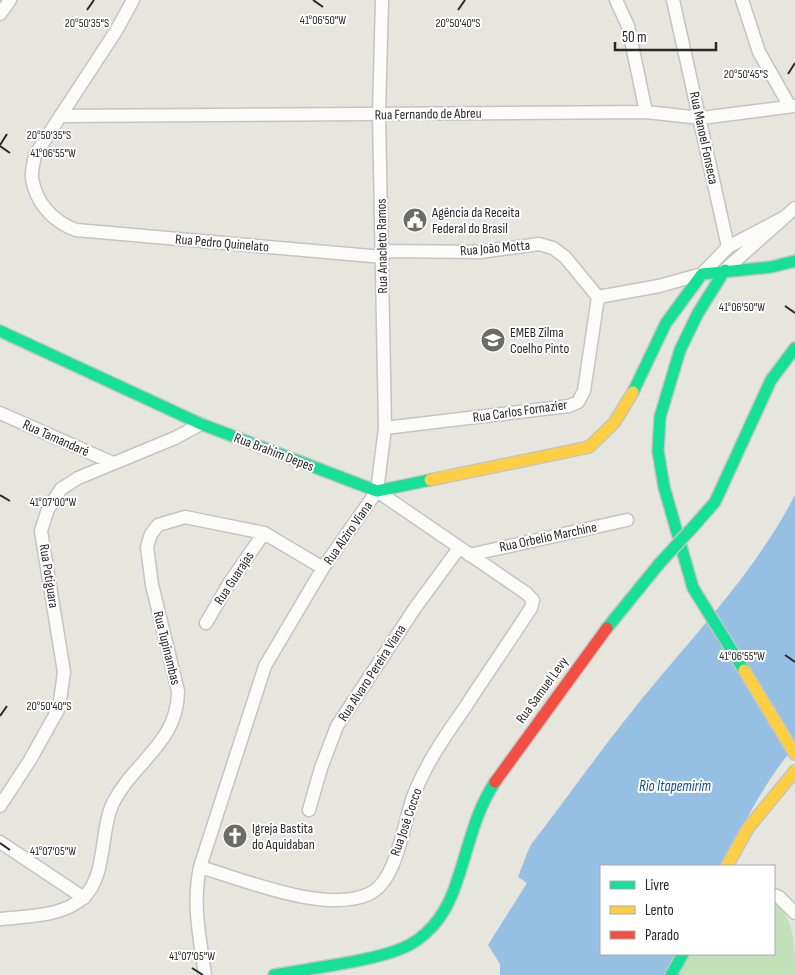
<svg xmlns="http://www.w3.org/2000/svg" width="795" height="975" font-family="'Sofia Sans Condensed',sans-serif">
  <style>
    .green { fill: #c1e1b9 }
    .water { fill: #96bfe4 }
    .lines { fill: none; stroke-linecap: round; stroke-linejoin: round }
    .street-casing { stroke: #c4c4c4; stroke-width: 15 }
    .fast-casing { stroke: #c4c4c4; stroke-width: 14 }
    .slow-casing { stroke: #c4c4c4; stroke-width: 14 }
    .jam-casing { stroke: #c4c4c4; stroke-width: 14 }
    .street { stroke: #fbfbfa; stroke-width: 12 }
    .fast { stroke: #16e098; stroke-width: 11 }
    .slow { stroke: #ffcf43; stroke-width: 11 }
    .jam { stroke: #f24e42; stroke-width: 11 }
    .fast-bridge-casing { stroke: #c4c4c4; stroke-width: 14; stroke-linecap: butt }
    .fast-bridge { stroke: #16e098; stroke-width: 11 }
    .ticks { fill: none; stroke: #292929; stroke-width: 2 }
    .labels { text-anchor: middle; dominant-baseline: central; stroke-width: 4; stroke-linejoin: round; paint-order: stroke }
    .street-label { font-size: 14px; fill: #292929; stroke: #fff }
    .poi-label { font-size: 14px; fill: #292929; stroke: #fff; text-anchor: start }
    .water-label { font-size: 15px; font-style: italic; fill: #144b91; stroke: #fff }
    .ticks-label { font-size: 12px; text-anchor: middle; fill: #292929; stroke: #fff; stroke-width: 4; stroke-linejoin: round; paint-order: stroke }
  </style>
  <rect width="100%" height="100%" fill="#e6e5de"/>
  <path class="green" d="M 774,902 C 795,917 795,948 795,975 L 677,975 L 689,954 L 774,954 Z"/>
  <path class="water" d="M 795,495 L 795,746 C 764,782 744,824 722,866 L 601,866 L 601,954 L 677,954 L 665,975 L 500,975 L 500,964 L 488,945 L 527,883 L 518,877 L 530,846 C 573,790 614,731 660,677 C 709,619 760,563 795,495 Z"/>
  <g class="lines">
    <defs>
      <path id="street" d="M 133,0 L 116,31 L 35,155 C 34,162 31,172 32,178 C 36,204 54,222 76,230 L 383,257
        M 616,0 L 628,26 L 646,112
        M 673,0 L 728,247
        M 742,0 L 759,52 L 789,105
        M 0,14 L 10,0
        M 60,116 L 646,112 L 701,118 L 795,106
        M 383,251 L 480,252 L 539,244 L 553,248 L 565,257 L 598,297
        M 725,270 L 795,208
        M 598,297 L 659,286 L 702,274 L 728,247 L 783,218
        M 0,413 L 113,463
        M 385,428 L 569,406 L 578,402 L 584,391 L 598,297
        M 469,555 L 627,520
        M 206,623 L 230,582 L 264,533
        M 0,806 L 30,760 L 59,708 L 64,672 L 41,531 L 48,509 L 61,489 L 78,478 L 175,438 L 201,424
        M 309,810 L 321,768 L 337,726 L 415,608 L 459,548
        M 0,842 L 84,898
        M 200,867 C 245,880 325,914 369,894 C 397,881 403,825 413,797 C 425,765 445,736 464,709 C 486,675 509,642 531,608 L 533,600 L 526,593 L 377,491
        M 774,895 L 779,897 L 795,913
        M 0,919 C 27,916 63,917 84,897 C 107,875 100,829 113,803 C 134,761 178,743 178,691 L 152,585 L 147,547 L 151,534 L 158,525 L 185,517 L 264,533 L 323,568
        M 205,975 C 200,938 192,905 200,867 L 265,666 L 323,568 L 377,491 L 385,428 L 379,114 L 382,0"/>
      <path id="fast" d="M 725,270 L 698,313 L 680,350 L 660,417 L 658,451 L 664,487 L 693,588 L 744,670
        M 0,331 L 201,424 L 377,491 L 430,480
        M 633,392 L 666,323 L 702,274 L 771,267 L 795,261
        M 693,527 L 715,502 L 771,380 L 795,348
        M 607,628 L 659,564
        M 274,975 C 310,968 381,961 411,944 C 435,930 449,907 457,881 C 469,847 474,814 495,782
        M 671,975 L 683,954"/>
      <path id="slow" d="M 430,480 L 589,447 L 614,423 L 633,392
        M 744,670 L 795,754
        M 727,866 L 748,828 L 795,771"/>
      <path id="jam" d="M 495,782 L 607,628"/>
    </defs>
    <use href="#street" class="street-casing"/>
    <use href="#fast" class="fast-casing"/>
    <use href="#slow" class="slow-casing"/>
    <use href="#jam" class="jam-casing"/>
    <use href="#street" class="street"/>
    <use href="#fast" class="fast"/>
    <use href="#slow" class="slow"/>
    <use href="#jam" class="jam"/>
    <defs>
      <path id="fast-bridge" d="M 659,564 L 693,527"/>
    </defs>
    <use href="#fast-bridge" class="fast-bridge-casing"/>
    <use href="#fast-bridge" class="fast-bridge"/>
  </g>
  <path class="ticks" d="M 313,0 L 323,7M 87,10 L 94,0M 458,10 L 465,0M 788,74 L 795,63M 0,145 L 7,134M 0,146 L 10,153M 785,306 L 795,313M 0,495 L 10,501M 785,655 L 795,662M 0,716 L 7,706M 0,843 L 10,850M 192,968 L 203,975"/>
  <defs>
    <symbol id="civic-disc" viewBox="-11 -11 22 22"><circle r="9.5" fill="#6b6b68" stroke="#fff"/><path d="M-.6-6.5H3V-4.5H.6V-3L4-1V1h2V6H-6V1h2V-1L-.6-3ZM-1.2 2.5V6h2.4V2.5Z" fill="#fff"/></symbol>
    <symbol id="school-disc" viewBox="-11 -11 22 22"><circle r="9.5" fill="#6b6b68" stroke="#fff"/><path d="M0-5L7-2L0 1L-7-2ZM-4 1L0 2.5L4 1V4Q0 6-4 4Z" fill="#fff"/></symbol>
    <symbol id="church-disc" viewBox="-11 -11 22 22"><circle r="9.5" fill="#6b6b68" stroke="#fff"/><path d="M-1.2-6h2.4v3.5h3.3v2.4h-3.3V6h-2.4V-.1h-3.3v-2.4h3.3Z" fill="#fff"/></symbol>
  </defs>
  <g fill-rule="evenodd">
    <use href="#civic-disc" x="401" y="206" width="28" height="28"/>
    <use href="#school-disc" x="479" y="326" width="28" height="28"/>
    <use href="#church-disc" x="221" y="822" width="28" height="28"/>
  </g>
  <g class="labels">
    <g class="street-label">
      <text transform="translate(428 114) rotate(-1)">Rua Fernando de Abreu</text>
      <text transform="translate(704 138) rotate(78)">Rua Manoel Fonseca</text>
      <text transform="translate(222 243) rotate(5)">Rua Pedro Quinelato</text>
      <text transform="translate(382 246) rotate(-91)">Rua Anacleto Ramos</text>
      <text transform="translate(495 248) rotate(-5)">Rua João Motta</text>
      <text transform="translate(520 411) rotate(-8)">Rua Carlos Fornazier</text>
      <text transform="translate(56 438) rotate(24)">Rua Tamandaré</text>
      <text transform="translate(274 452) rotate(21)">Rua Brahim Depes</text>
      <text transform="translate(348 533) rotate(-55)">Rua Alziro Viana</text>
      <text transform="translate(548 537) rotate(-12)">Rua Orbelio Marchine</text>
      <text transform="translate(49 576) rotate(81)">Rua Potiguara</text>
      <text transform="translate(234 578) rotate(-57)">Rua Guarajas</text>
      <text transform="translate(167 648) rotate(76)">Rua Tupinambas</text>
      <text transform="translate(372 673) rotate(-57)">Rua Alvaro Pereira Viana</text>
      <text transform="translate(542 690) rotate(-54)">Rua Samuel Levy</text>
      <text transform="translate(406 822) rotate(-71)">Rua José Cocco</text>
    </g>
    <g class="poi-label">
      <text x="432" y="212">Agência da Receita<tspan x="432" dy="16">Federal do Brasil</tspan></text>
      <text x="510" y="332">EMEB Zilma<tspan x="510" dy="16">Coelho Pinto</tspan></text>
      <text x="252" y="828">Igreja Bastita<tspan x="252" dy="16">do Aquidaban</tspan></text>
    </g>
    <g class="water-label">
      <text x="675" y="786">Rio Itapemirim</text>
    </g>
  </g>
  <g class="ticks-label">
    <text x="323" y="24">41°06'50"W</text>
    <text x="87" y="27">20°50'35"S</text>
    <text x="458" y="27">20°50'40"S</text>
    <text x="746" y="78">20°50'45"S</text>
    <text x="49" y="139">20°50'35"S</text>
    <text x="53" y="157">41°06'55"W</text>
    <text x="742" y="311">41°06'50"W</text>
    <text x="53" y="506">41°07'00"W</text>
    <text x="742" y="660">41°06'55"W</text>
    <text x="49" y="710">20°50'40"S</text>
    <text x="53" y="855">41°07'05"W</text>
    <text x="192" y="960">41°07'05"W</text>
  </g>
  <rect x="600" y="865" width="175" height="90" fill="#ffffff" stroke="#a9a9a9"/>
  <rect x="610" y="881" width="25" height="8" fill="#16e098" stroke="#a9a9a9"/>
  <text x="645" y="890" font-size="15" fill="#292929">Livre</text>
  <rect x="610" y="906" width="25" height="8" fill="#ffcf43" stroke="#a9a9a9"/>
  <text x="645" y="915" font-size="15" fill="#292929">Lento</text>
  <rect x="610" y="931" width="25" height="8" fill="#f24e42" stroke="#a9a9a9"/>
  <text x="645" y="940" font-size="15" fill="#292929">Parado</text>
  <path d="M615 42v8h101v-8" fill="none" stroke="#292929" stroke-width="2.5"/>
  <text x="622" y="42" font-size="15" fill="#292929" stroke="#ffffff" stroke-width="4" paint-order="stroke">50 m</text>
</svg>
